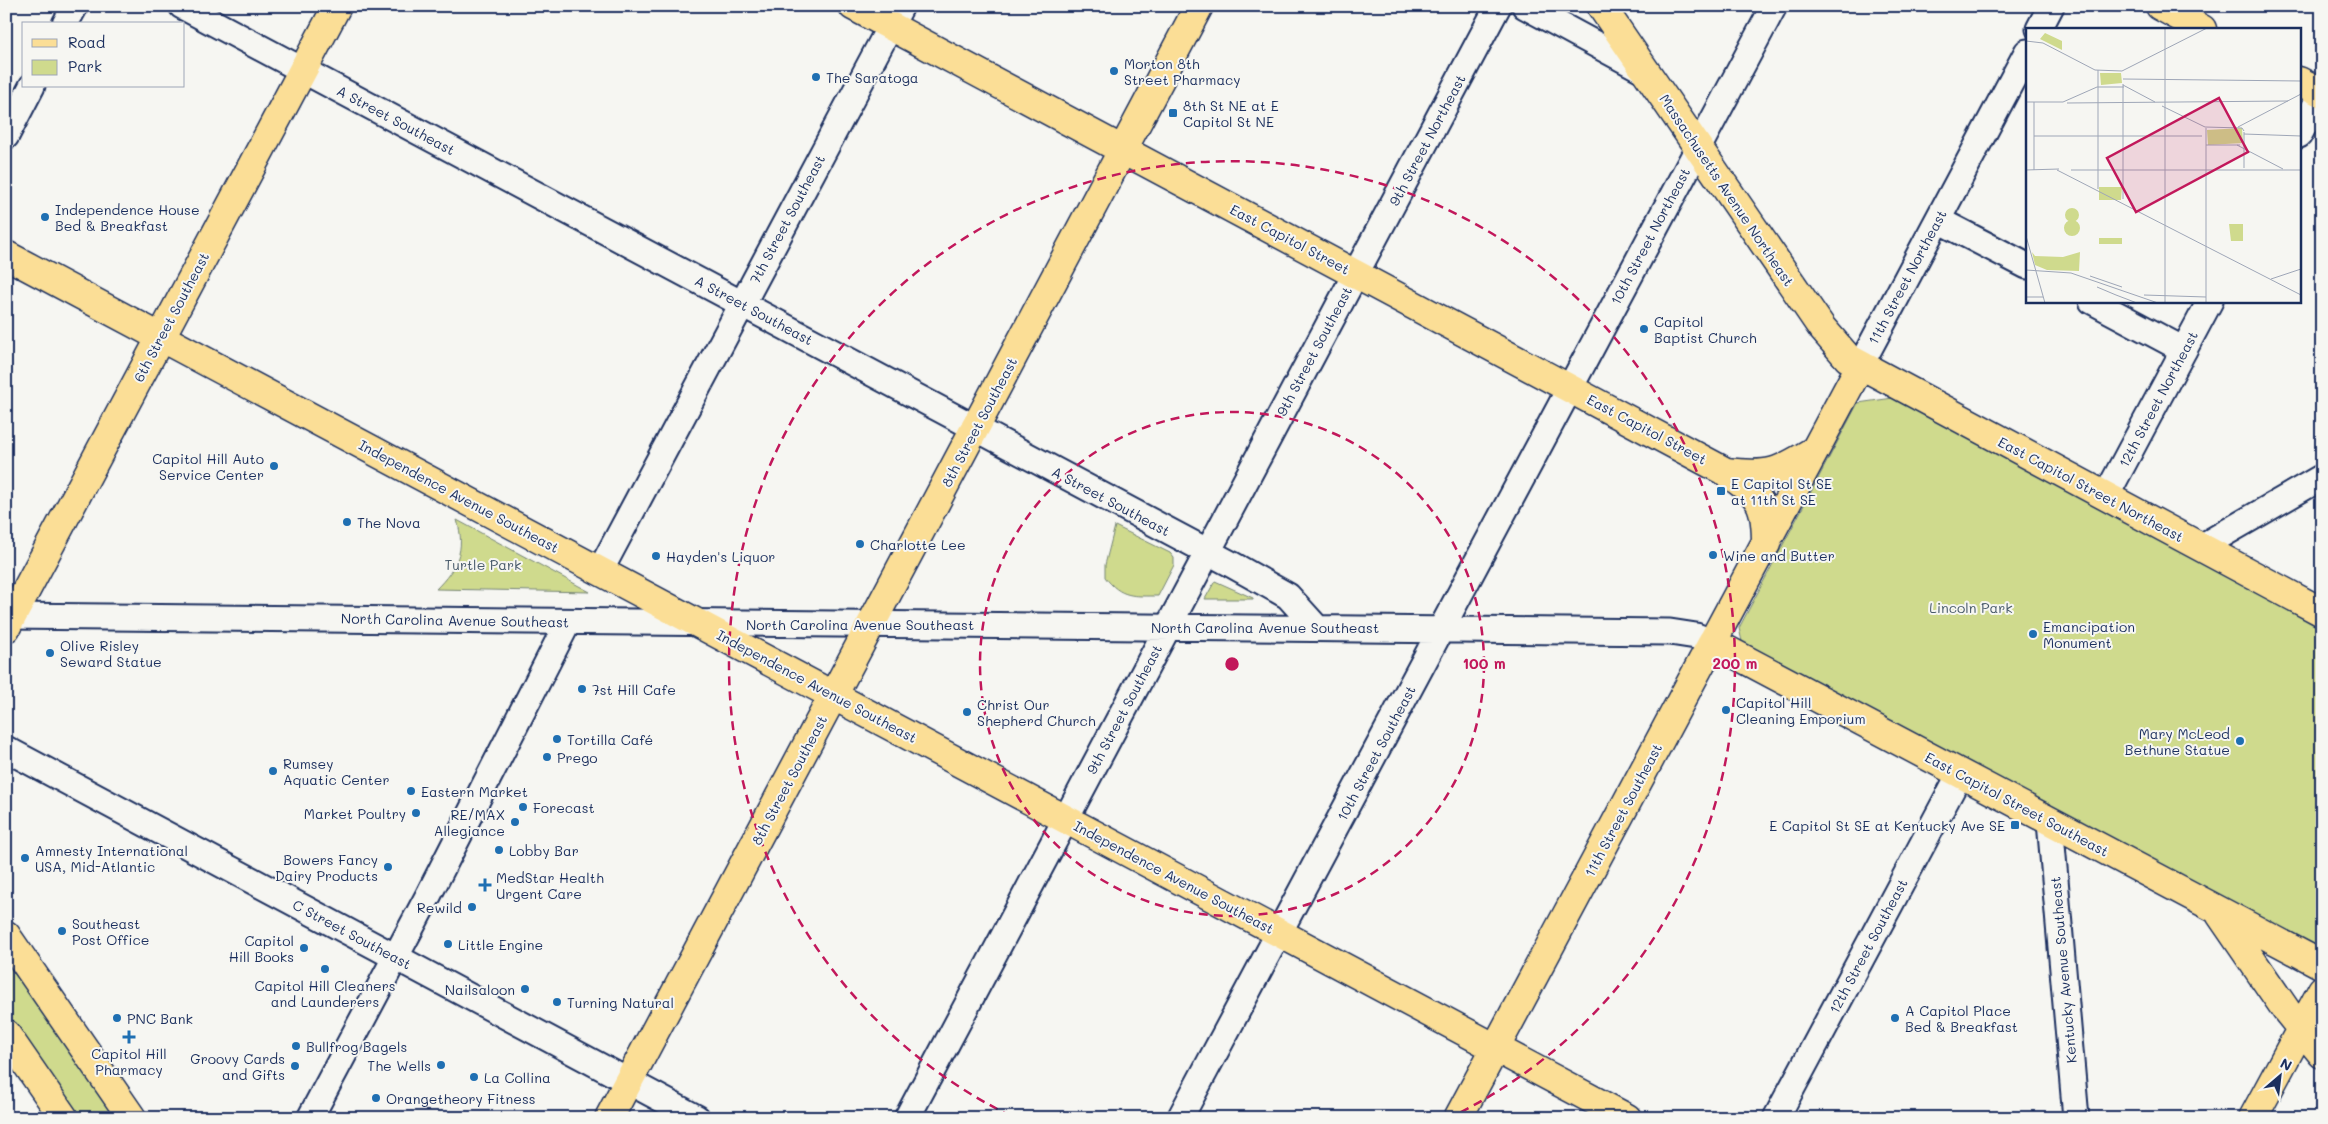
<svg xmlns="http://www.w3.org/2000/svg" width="2328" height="1124" font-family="Mali,sans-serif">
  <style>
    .green { fill: #cfda8d; stroke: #758476 }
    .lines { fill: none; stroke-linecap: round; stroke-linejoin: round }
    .minor-casing { stroke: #1b2f5e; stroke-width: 29 }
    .major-casing { stroke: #1b2f5e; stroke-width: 31 }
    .minor { stroke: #f6f6f2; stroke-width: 25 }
    .major { stroke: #fbde96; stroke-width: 28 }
    .ring { fill: none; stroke: #c2185b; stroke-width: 2.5; stroke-dasharray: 9 6 }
    .poi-dot { fill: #1f6fb2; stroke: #f6f6f2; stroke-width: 2 }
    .labels { text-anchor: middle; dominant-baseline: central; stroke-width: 4; stroke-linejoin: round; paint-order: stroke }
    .poi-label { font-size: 14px; fill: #1b2f5e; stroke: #f6f6f2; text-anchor: start }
    .street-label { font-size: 14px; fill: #1b2f5e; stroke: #f6f6f2 }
    .park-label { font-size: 14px; fill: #485a6a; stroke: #f6f6f2 }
    .inset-road { fill: none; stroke: #9ea6b7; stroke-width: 1 }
    .view { fill: #c2185b; fill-opacity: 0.15; stroke: #c2185b; stroke-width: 2.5 }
    .inset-edge { fill: none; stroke: #1b2f5e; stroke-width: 2.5 }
    .centre { fill: #c2185b; stroke: #f6f6f2; stroke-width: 2.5 }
    .ring-label { font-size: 15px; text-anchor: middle; font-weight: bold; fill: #c2185b; stroke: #f6f6f2; stroke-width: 4; stroke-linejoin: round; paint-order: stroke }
  </style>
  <rect width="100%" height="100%" fill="#f6f6f2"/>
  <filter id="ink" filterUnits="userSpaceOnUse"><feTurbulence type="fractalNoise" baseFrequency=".02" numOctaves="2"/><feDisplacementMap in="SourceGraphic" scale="10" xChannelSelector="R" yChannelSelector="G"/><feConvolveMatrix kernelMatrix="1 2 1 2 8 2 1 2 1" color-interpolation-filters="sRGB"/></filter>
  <g filter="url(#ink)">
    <path class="green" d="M 1893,398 L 2322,626 L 2322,946 L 2306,953 L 1745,655 L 1739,628 L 1858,403 Z
      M 457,520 L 590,592 L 436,589 C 457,568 466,550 457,520 Z
      M 1115,526 L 1170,553 L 1174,558 L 1174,565 L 1158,596 C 1133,596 1121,598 1105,577 L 1105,565 Z
      M 1215,581 L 1253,598 L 1253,599 L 1205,599 Z
      M 6,958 L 116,1118 L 76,1118 L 6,1015 Z"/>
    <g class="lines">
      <defs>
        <path id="minor" d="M 182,6 L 1231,564 L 1288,596 L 1316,627
          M 1525,6 L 1645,71
          M 65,24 L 75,6
          M 2039,29 L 2051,6
          M 2299,135 L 2322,93
          M 6,136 L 32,86
          M 1938,220 L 2027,266
          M 2092,301 L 2184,350
          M 1860,366 L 2027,52
          M 2106,496 L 2210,301
          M 2201,547 L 2322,477
          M 600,571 L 901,6
          M 6,616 L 1670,632 L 1696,636 L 1712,642
          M 6,749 L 697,1118
          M 2050,822 L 2076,1118
          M 310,1118 L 428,896 L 568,622
          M 907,1118 L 1498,6
          M 1180,1118 L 1774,6
          M 1776,1118 L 1960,774"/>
        <path id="major" d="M 853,6 L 1726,472 C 1760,497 1766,500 1766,544
          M 1601,6 L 1822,328 L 1848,358 L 2322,612
          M 2160,6 L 2202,29
          M 2299,81 L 2322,93
          M 6,255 L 1627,1118
          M 1726,472 C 1770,477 1778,473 1815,450
          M 6,628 L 337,6
          M 1712,642 L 2322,965
          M 2220,914 L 2286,1010 L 2322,1054
          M 6,935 L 132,1118
          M 6,1034 L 64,1118
          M 609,1118 L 1199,6
          M 1458,1118 L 1860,366
          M 2253,1118 L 2322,990"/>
      </defs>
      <use href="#minor" class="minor-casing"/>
      <use href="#major" class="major-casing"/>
      <use href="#minor" class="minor"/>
      <use href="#major" class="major"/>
    </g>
  </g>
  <g class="ring">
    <circle cx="1232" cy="664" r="252"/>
    <path d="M1011 1116A503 503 0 1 1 1453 1116"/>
  </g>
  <g class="poi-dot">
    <circle cx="1114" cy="71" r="5"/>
    <circle cx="816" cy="77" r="5"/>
    <rect x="1168" y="108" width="10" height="10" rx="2.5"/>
    <circle cx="45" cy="217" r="5"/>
    <circle cx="1644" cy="329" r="5"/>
    <circle cx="274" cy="466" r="5"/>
    <rect x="1716" y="486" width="10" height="10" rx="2.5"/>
    <circle cx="347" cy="522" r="5"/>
    <circle cx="860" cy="544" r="5"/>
    <circle cx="1713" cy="555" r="5"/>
    <circle cx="656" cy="556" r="5"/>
    <circle cx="2033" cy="634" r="5"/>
    <circle cx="50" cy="653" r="5"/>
    <circle cx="582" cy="689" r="5"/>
    <circle cx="1726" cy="710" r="5"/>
    <circle cx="967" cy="712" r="5"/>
    <circle cx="557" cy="739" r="5"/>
    <circle cx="2240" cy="741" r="5"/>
    <circle cx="547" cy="757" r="5"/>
    <circle cx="273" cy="771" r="5"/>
    <circle cx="411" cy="791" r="5"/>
    <circle cx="523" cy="807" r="5"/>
    <circle cx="416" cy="813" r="5"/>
    <circle cx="515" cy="822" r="5"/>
    <rect x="2010" y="820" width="10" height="10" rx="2.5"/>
    <circle cx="499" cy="850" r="5"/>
    <circle cx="25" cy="858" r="5"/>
    <circle cx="388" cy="867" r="5"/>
    <path d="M482.5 877.5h5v5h5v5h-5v5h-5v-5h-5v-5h5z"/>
    <circle cx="472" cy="907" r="5"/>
    <circle cx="62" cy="931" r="5"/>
    <circle cx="448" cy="944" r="5"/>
    <circle cx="304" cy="948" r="5"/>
    <circle cx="325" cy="969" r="5"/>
    <circle cx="525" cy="989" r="5"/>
    <circle cx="557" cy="1002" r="5"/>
    <circle cx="117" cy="1018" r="5"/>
    <circle cx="1895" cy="1018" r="5"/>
    <path d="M126.5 1029.5h5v5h5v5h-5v5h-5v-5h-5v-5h5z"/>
    <circle cx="296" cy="1046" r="5"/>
    <circle cx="441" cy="1065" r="5"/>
    <circle cx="295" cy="1066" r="5"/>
    <circle cx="474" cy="1077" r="5"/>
    <circle cx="376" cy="1098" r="5"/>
  </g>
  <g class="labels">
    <g class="poi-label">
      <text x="1124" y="63">Morton 8th<tspan x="1124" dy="16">Street Pharmacy</tspan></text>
      <text x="826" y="77">The Saratoga</text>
      <text x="1183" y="105">8th St NE at E<tspan x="1183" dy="16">Capitol St NE</tspan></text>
      <text x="55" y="209">Independence House<tspan x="55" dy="16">Bed &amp; Breakfast</tspan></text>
      <text x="1654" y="321">Capitol<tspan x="1654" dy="16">Baptist Church</tspan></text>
      <text x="264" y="458" text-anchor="end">Capitol Hill Auto<tspan x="264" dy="16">Service Center</tspan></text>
      <text x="1731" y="483">E Capitol St SE<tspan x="1731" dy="16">at 11th St SE</tspan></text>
      <text x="357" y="522">The Nova</text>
      <text x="870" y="544">Charlotte Lee</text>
      <text x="1723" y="555">Wine and Butter</text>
      <text x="666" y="556">Hayden's Liquor</text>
      <text x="2043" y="626">Emancipation<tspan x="2043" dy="16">Monument</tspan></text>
      <text x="60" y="645">Olive Risley<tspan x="60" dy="16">Seward Statue</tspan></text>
      <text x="592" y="689">7st Hill Cafe</text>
      <text x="1736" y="702">Capitol Hill<tspan x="1736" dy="16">Cleaning Emporium</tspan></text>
      <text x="977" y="704">Christ Our<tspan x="977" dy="16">Shepherd Church</tspan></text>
      <text x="2230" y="733" text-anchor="end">Mary McLeod<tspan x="2230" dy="16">Bethune Statue</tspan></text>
      <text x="567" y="739">Tortilla Café</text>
      <text x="557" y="757">Prego</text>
      <text x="283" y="763">Rumsey<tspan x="283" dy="16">Aquatic Center</tspan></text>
      <text x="421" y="791">Eastern Market</text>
      <text x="533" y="807">Forecast</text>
      <text x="406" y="813" text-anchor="end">Market Poultry</text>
      <text x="505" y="814" text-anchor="end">RE/MAX<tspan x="505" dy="16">Allegiance</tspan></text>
      <text x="2005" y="825" text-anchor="end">E Capitol St SE at Kentucky Ave SE</text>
      <text x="35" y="850">Amnesty International<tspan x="35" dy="16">USA, Mid-Atlantic</tspan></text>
      <text x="509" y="850">Lobby Bar</text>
      <text x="378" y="859" text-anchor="end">Bowers Fancy<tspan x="378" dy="16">Dairy Products</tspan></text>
      <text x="496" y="877">MedStar Health<tspan x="496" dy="16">Urgent Care</tspan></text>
      <text x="462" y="907" text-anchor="end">Rewild</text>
      <text x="72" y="923">Southeast<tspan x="72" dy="16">Post Office</tspan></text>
      <text x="294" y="940" text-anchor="end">Capitol<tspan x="294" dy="16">Hill Books</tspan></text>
      <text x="458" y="944">Little Engine</text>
      <text x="325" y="985" text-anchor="middle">Capitol Hill Cleaners<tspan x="325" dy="16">and Launderers</tspan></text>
      <text x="515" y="989" text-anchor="end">Nailsaloon</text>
      <text x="567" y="1002">Turning Natural</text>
      <text x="1905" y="1010">A Capitol Place<tspan x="1905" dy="16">Bed &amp; Breakfast</tspan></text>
      <text x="127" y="1018">PNC Bank</text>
      <text x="306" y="1046">Bullfrog Bagels</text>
      <text x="129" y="1053" text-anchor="middle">Capitol Hill<tspan x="129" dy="16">Pharmacy</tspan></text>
      <text x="285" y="1058" text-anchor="end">Groovy Cards<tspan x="285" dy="16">and Gifts</tspan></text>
      <text x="431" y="1065" text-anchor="end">The Wells</text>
      <text x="484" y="1077">La Collina</text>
      <text x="386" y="1098">Orangetheory Fitness</text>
    </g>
    <g class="street-label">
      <text transform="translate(396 120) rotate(28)">A Street Southeast</text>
      <text transform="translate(1427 140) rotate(-62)">9th Street Northeast</text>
      <text transform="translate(1727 190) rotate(56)">Massachusetts Avenue Northeast</text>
      <text transform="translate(787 219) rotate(-62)">7th Street Southeast</text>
      <text transform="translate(1650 236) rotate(-62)">10th Street Northeast</text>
      <text transform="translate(1290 239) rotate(28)">East Capitol Street</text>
      <text transform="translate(1907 277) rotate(-62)">11th Street Northeast</text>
      <text transform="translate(754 310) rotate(28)">A Street Southeast</text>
      <text transform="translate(171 317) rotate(-62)">6th Street Southeast</text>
      <text transform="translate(1314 351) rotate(-62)">9th Street Southeast</text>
      <text transform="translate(2158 399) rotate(-62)">12th Street Northeast</text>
      <text transform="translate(979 422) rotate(-62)">8th Street Southeast</text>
      <text transform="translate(1647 429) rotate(28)">East Capitol Street</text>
      <text transform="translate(2091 489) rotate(28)">East Capitol Street Northeast</text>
      <text transform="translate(459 496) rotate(28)">Independence Avenue Southeast</text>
      <text transform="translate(1111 501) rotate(28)">A Street Southeast</text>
      <text transform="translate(455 620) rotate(1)">North Carolina Avenue Southeast</text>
      <text x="860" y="624">North Carolina Avenue Southeast</text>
      <text x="1265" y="627">North Carolina Avenue Southeast</text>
      <text transform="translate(817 686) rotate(28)">Independence Avenue Southeast</text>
      <text transform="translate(1124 709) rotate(-62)">9th Street Southeast</text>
      <text transform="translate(1376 753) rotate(-62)">10th Street Southeast</text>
      <text transform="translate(789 780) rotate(-62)">8th Street Southeast</text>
      <text transform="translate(2017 804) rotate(28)">East Capitol Street Southeast</text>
      <text transform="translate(1623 810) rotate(-62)">11th Street Southeast</text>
      <text transform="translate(1174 877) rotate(28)">Independence Avenue Southeast</text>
      <text transform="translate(352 934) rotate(28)">C Street Southeast</text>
      <text transform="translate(1868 946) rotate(-62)">12th Street Southeast</text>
      <text transform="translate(2063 970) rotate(-95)">Kentucky Avenue Southeast</text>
    </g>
    <g class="park-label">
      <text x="483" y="564">Turtle Park</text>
      <text x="1971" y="607">Lincoln Park</text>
    </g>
  </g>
  <g transform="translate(2026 28)">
    <rect width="275" height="275" fill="#f6f6f2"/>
    <path d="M 19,5 L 36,13 L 36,22 L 14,11 ZM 74,45 L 95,45 L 96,55 L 75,57 ZM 216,100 L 217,115 L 182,117 L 181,102 ZM 73,159 L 96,159 L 95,172 L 73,172 ZM39 187a7 7 0 1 1 14 0a7 7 0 1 1-14 0ZM38 200a8 8 0 1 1 16 0a8 8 0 1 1-16 0ZM 203,196 L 217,196 L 217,213 L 205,213 ZM 73,210 L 96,210 L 96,216 L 73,216 ZM 6,224 L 9,228 L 37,229 L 54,224 L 53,243 L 21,242 L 9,237 Z" fill="#cfda8d"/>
    <path class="inset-road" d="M 0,13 L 17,15 L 69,42 L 96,43 L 181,0M 72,42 L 72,161M 97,51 L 275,53M 97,56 L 97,171M 97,57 L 129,74M 0,74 L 37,74 L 71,59 L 98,59M 41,75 L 262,73M 136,78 L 179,99 L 216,100 L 218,103M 212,99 L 275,66M 218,106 L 275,108M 8,108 L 176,108M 180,117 L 214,117M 211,117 L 257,141M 218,140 L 218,104M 0,142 L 33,141M 8,142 L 8,74M 31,142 L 275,267M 45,142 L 275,142M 0,208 L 19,275M 0,242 L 45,245 L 132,275M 64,248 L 96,259M 245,251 L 275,241M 71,259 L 90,267M 90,267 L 111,275M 118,267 L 180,269M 0,269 L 17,269M 139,275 L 139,0M 180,275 L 180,100"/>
    <path class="view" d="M 193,70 L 222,124 L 110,184 L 81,130 Z"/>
    <rect width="275" height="275" class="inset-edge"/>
  </g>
  <circle cx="1232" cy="664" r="8" class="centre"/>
  <g class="ring-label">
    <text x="1484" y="669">100 m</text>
    <text x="1735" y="669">200 m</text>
  </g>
  <rect width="2328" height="1124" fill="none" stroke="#f6f6f2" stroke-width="25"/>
  <rect x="12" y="12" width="2303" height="1099" fill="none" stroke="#1b2f5e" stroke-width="2" filter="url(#ink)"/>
  <rect x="22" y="22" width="162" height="65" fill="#f6f6f2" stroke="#9ea6b7"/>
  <rect x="32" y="39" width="25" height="8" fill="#fbde96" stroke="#9ea6b7"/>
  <text x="68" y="48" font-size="15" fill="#1b2f5e">Road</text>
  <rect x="32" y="60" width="25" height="15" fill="#cfda8d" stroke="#9ea6b7"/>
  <text x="68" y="72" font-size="15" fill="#1b2f5e">Park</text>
  <g transform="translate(2280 1076) rotate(28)" stroke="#f6f6f2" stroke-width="4" paint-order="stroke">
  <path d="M0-4L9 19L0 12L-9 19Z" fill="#1b2f5e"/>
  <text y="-8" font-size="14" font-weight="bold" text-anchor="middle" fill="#1b2f5e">N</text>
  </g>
</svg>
